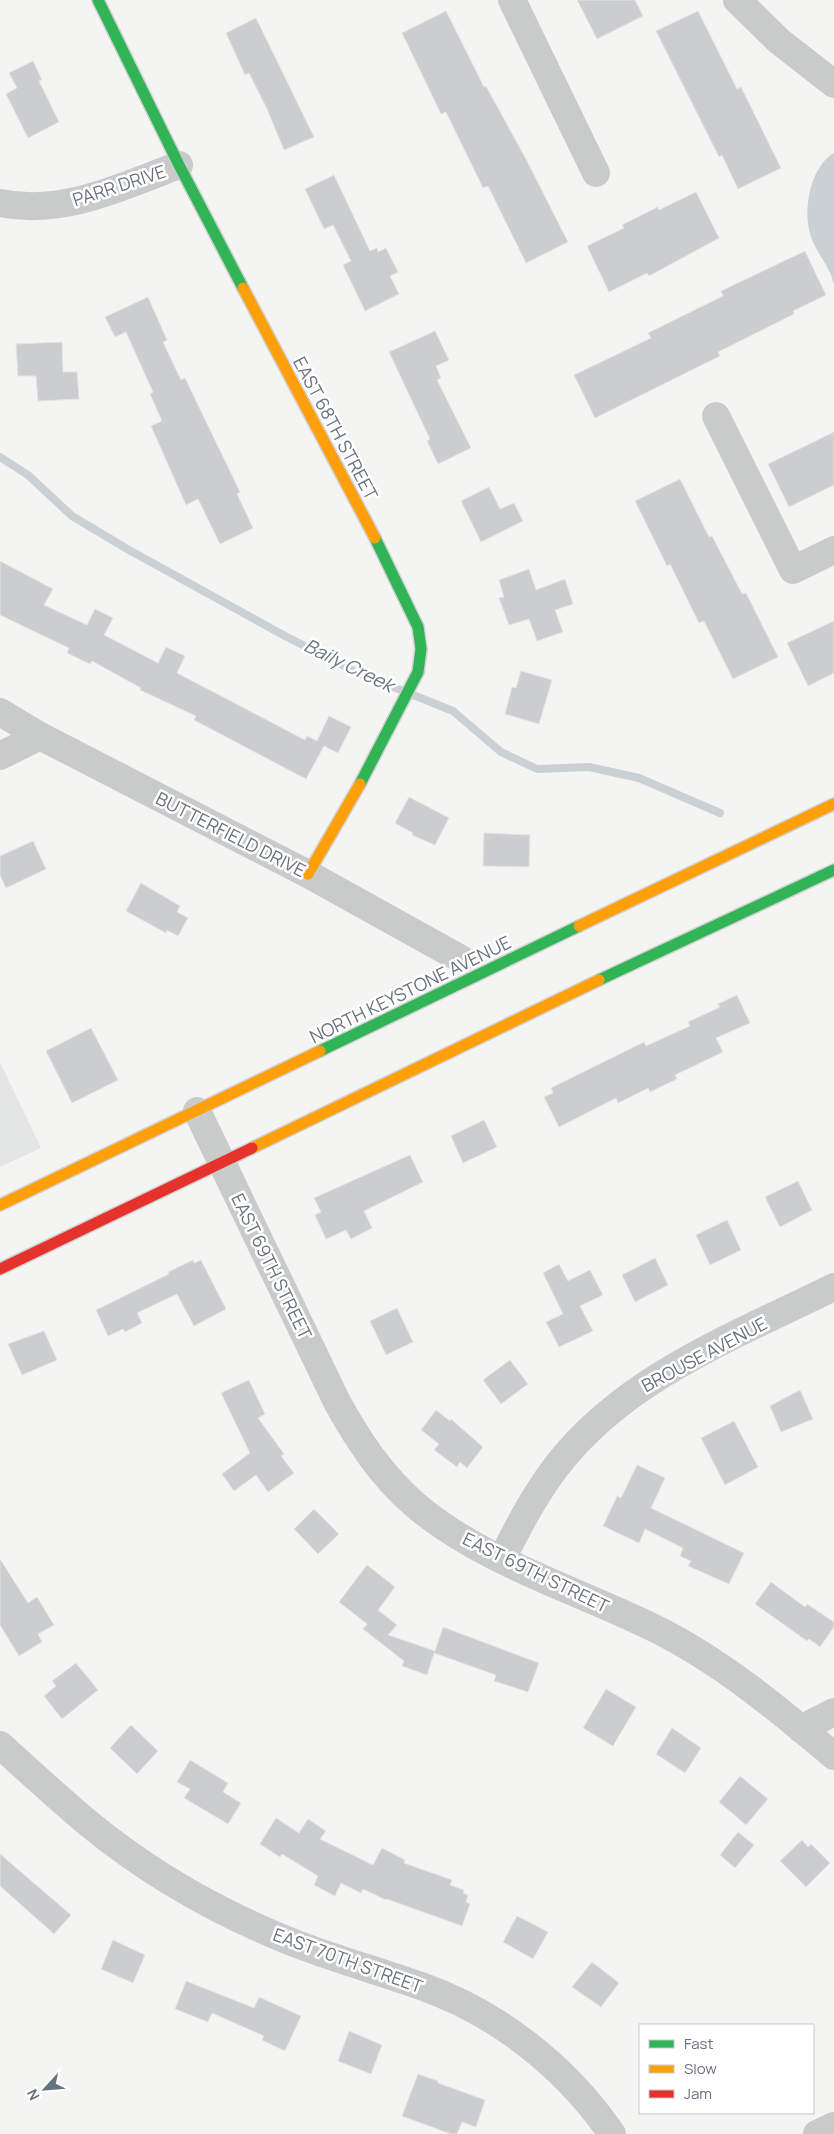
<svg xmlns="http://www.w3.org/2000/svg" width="834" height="2134" font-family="Manrope,sans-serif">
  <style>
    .built { fill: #e4e6e5 }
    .water { fill: #cbd0d4 }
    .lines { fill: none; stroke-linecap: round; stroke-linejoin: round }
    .stream { stroke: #cbd0d4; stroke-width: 8 }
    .building { fill: #cccdce; stroke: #e4e4e3 }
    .fast-casing { stroke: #d0d1d1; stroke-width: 14 }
    .slow-casing { stroke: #d0d1d1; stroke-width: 14 }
    .jam-casing { stroke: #d0d1d1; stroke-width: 14 }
    .street { stroke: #c9caca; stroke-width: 28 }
    .fast { stroke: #30b455; stroke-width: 11 }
    .slow { stroke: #ff9f0a; stroke-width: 11 }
    .jam { stroke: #e5322d; stroke-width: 11 }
    .labels { text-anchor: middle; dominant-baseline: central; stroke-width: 5; stroke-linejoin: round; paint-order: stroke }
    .street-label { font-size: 18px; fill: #68727f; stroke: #fff }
    .water-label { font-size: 19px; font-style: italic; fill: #697883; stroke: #fff }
  </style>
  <rect width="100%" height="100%" fill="#f4f4f3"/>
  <path class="built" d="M 0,1062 L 41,1148 L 0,1167 Z"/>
  <path class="water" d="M 834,153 L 834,285 C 830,266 817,254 811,237 C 802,211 810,167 834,153 Z"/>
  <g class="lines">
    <path class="stream" d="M 0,457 L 28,475 L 72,516 L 129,550 L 285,636 L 356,672 L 453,711 L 501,752 L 537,769 L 589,767 L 639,778 L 720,813"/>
  </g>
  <path class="building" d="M 577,0 L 635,0 L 643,16 L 597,39 Z
    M 446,11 L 484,87 L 486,86 L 527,161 L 568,242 L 526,263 L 488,186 L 483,188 L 446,112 L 441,114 L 402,33 Z
    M 698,11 L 737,89 L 741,87 L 781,168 L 738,189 L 722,155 L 719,157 L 656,31 Z
    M 256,18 L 314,137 L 284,150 L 267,109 L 249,73 L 245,75 L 226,33 Z
    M 33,61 L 42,80 L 39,81 L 59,122 L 28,138 L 6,94 L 17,88 L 9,73 Z
    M 334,175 L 370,251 L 377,248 L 378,252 L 386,248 L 398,272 L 390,276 L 399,294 L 365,311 L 343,265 L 351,261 L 333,225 L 324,229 L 305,189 Z
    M 696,192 L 719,238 L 649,276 L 647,273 L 609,292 L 587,246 L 624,228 L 622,225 L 658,207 L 659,210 Z
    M 805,251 L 826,295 L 793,311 L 794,314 L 718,352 L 720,356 L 595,418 L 574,375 L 651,338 L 648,333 L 723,296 L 721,291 Z
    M 148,297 L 167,340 L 163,342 L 181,380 L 185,378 L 240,492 L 237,494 L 253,528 L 220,544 L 198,499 L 186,505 L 151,426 L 162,421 L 150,394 L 153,392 L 126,332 L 115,337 L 105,317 Z
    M 435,331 L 449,360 L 436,366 L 441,378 L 437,380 L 471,448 L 438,464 L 427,441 L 430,439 L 389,352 Z
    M 62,342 L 63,372 L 77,372 L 79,399 L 38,401 L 36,376 L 18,376 L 16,344 Z
    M 834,432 L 834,485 L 789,507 L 768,464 Z
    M 680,479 L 709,537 L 712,536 L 742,594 L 746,593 L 778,657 L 733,679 L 704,621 L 699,623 L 670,564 L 667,566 L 635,501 Z
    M 489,487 L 500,509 L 514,503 L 523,521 L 481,542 L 461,501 Z
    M 0,561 L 53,589 L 44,605 L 87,625 L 95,609 L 113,618 L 104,635 L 158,663 L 166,647 L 185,656 L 177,673 L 305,740 L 307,736 L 317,741 L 329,716 L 351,727 L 338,753 L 324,746 L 306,779 L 194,720 L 196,716 L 140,690 L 141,688 L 92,661 L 90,664 L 67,653 L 69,648 L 0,615 Z
    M 529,569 L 536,590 L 565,579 L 573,604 L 555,610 L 563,632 L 537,641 L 529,619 L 509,625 L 499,598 L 504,597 L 499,580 Z
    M 834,621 L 834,673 L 808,686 L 787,643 Z
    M 521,671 L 552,680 L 539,724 L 505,714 L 512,687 L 516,688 Z
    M 409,797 L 449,818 L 435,845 L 412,835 L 413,833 L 395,823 Z
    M 484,833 L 530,835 L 529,867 L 483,866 Z
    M 33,841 L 46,869 L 6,888 L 0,875 L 0,856 Z
    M 141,883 L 180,906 L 177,912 L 188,918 L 178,936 L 167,930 L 166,933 L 126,911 Z
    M 737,995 L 750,1023 L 716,1038 L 723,1052 L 675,1075 L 677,1079 L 650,1092 L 648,1088 L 618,1103 L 616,1098 L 559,1127 L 544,1097 L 553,1093 L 551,1088 L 644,1042 L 646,1046 L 690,1026 L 688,1022 L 720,1007 L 718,1004 Z
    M 91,1028 L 118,1080 L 72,1103 L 46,1051 Z
    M 484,1120 L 497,1147 L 463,1163 L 451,1136 Z
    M 410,1155 L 423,1182 L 364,1211 L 372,1228 L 351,1239 L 346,1230 L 326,1239 L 315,1215 L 321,1212 L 314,1198 Z
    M 798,1181 L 812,1210 L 780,1227 L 765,1197 Z
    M 727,1220 L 741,1250 L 710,1265 L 696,1235 Z
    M 655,1258 L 668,1285 L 635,1302 L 622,1275 Z
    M 193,1260 L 194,1263 L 201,1260 L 226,1309 L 194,1326 L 177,1294 L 137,1313 L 142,1323 L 125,1332 L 123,1329 L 108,1336 L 96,1310 L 169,1274 L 168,1272 Z
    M 559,1264 L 568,1281 L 590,1270 L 603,1295 L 580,1306 L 593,1331 L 559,1347 L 546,1322 L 563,1314 L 543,1273 Z
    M 397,1308 L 413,1342 L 386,1355 L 370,1321 Z
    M 44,1331 L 57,1360 L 22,1375 L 8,1344 Z
    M 510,1360 L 528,1384 L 501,1404 L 483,1380 Z
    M 249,1380 L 265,1414 L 258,1418 L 284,1454 L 281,1456 L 294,1473 L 268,1492 L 256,1475 L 234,1491 L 222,1474 L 250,1453 L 221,1393 Z
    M 800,1390 L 813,1419 L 781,1432 L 770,1406 Z
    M 436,1410 L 450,1421 L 451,1419 L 483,1447 L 467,1468 L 460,1462 L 457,1467 L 434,1450 L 439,1444 L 421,1430 Z
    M 734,1421 L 758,1467 L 725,1485 L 701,1438 Z
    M 637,1465 L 665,1478 L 651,1508 L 744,1553 L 729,1584 L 688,1566 L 691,1561 L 680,1556 L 683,1548 L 645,1529 L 639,1543 L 603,1526 L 617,1496 L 621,1498 Z
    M 314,1509 L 339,1534 L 318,1554 L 294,1529 Z
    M 0,1559 L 28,1603 L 37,1597 L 54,1625 L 38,1634 L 42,1642 L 19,1656 L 0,1625 Z
    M 367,1565 L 395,1587 L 378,1610 L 397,1625 L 388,1635 L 435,1651 L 443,1627 L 539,1663 L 528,1692 L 494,1681 L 496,1675 L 434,1653 L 427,1675 L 402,1666 L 404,1661 L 363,1629 L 367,1624 L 339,1602 Z
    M 771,1582 L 805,1607 L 807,1604 L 834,1622 L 834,1627 L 820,1647 L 809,1639 L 807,1641 L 755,1604 Z
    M 76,1663 L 98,1690 L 62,1719 L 44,1696 L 56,1686 L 52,1681 Z
    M 606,1689 L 636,1707 L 613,1746 L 583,1728 Z
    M 131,1725 L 158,1751 L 137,1774 L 110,1748 Z
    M 672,1728 L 701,1748 L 685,1773 L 656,1754 Z
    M 190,1760 L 228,1783 L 223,1792 L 241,1803 L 228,1824 L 184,1798 L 190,1789 L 177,1782 Z
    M 740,1776 L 768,1799 L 746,1825 L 719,1802 Z
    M 276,1818 L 299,1833 L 308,1819 L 326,1831 L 320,1839 L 373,1865 L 382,1848 L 405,1860 L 404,1863 L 452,1880 L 450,1885 L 464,1890 L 463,1893 L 468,1895 L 466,1902 L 470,1904 L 462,1926 L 387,1899 L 386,1900 L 363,1889 L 361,1893 L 341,1883 L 335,1896 L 314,1885 L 318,1876 L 282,1854 L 280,1857 L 260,1844 Z
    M 738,1832 L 754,1845 L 735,1868 L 720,1855 Z
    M 802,1840 L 808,1847 L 811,1844 L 830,1863 L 806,1887 L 780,1861 Z
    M 0,1854 L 71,1915 L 54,1934 L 0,1886 Z
    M 517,1916 L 548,1932 L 533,1959 L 503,1942 Z
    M 113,1940 L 145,1955 L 133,1983 L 101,1969 Z
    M 592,1962 L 619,1983 L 601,2007 L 572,1987 Z
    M 186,1981 L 254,2008 L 259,1997 L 301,2016 L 285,2051 L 262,2040 L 264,2036 L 212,2013 L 208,2022 L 175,2009 Z
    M 349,2031 L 382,2045 L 371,2074 L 338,2061 Z
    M 418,2074 L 438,2081 L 438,2083 L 485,2100 L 476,2127 L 462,2122 L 457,2134 L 451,2134 L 402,2116 Z"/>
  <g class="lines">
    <defs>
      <path id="fast" d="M 98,0 L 179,165 L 243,288
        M 360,784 L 418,672 L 421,649 L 418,627 L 375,538
        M 599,980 L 834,870
        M 320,1051 L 579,926"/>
      <path id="slow" d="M 243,288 L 375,538
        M 308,874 L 360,784
        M 579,926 L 834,804
        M 252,1148 L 599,980
        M 0,1205 L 320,1051"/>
      <path id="jam" d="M 0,1269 L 252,1148"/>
    </defs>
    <use href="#fast" class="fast-casing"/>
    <use href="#slow" class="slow-casing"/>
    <use href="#jam" class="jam-casing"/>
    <path class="street" d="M 512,0 L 596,173
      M 737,0 L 779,41 L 834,84
      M 0,203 C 62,216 122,187 179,165
      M 716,416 L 793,570 L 834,550
      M 0,712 L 40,736 L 308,874 L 461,959
      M 0,756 L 40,736
      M 197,1111 L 337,1402 C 358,1440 381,1475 414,1504 C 483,1563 576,1589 656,1629 C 722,1662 778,1709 834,1756
      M 502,1559 C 518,1527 534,1496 556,1467 C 625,1377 735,1336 834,1287
      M 801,1729 L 834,1712
      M 0,1745 C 29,1771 58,1798 88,1823 C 139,1865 200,1902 261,1929 C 313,1953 367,1967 421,1986 C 498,2013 566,2067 612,2134
      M 817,2134 L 834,2126"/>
    <use href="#fast" class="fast"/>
    <use href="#slow" class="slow"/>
    <use href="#jam" class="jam"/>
  </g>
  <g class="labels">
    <g class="street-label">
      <text transform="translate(119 185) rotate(-18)">PARR DRIVE</text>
      <text transform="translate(336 428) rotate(62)">EAST 68TH STREET</text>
      <text transform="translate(231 834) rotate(27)">BUTTERFIELD DRIVE</text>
      <text transform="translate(410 989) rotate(-26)">NORTH KEYSTONE AVENUE</text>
      <text transform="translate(272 1266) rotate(64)">EAST 69TH STREET</text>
      <text transform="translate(704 1354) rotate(-28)">BROUSE AVENUE</text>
      <text transform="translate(536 1572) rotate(26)">EAST 69TH STREET</text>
      <text transform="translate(348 1960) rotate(20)">EAST 70TH STREET</text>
    </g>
    <g class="water-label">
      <text transform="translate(349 665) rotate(26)">Baily Creek</text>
    </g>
  </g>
  <rect x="639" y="2024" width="175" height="90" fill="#ffffff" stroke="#c3c7cc"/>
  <rect x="649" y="2040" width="25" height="8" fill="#30b455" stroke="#c3c7cc"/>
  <text x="684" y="2049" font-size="15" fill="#68727f">Fast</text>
  <rect x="649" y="2065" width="25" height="8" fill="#ff9f0a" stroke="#c3c7cc"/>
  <text x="684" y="2074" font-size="15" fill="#68727f">Slow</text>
  <rect x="649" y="2090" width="25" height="8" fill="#e5322d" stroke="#c3c7cc"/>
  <text x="684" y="2099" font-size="15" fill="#68727f">Jam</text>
  <g transform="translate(45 2089) rotate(244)" stroke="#ffffff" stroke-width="4" paint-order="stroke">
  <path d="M0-4L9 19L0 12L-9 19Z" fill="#68727f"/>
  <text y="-8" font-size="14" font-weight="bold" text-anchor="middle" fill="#68727f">N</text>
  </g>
</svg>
